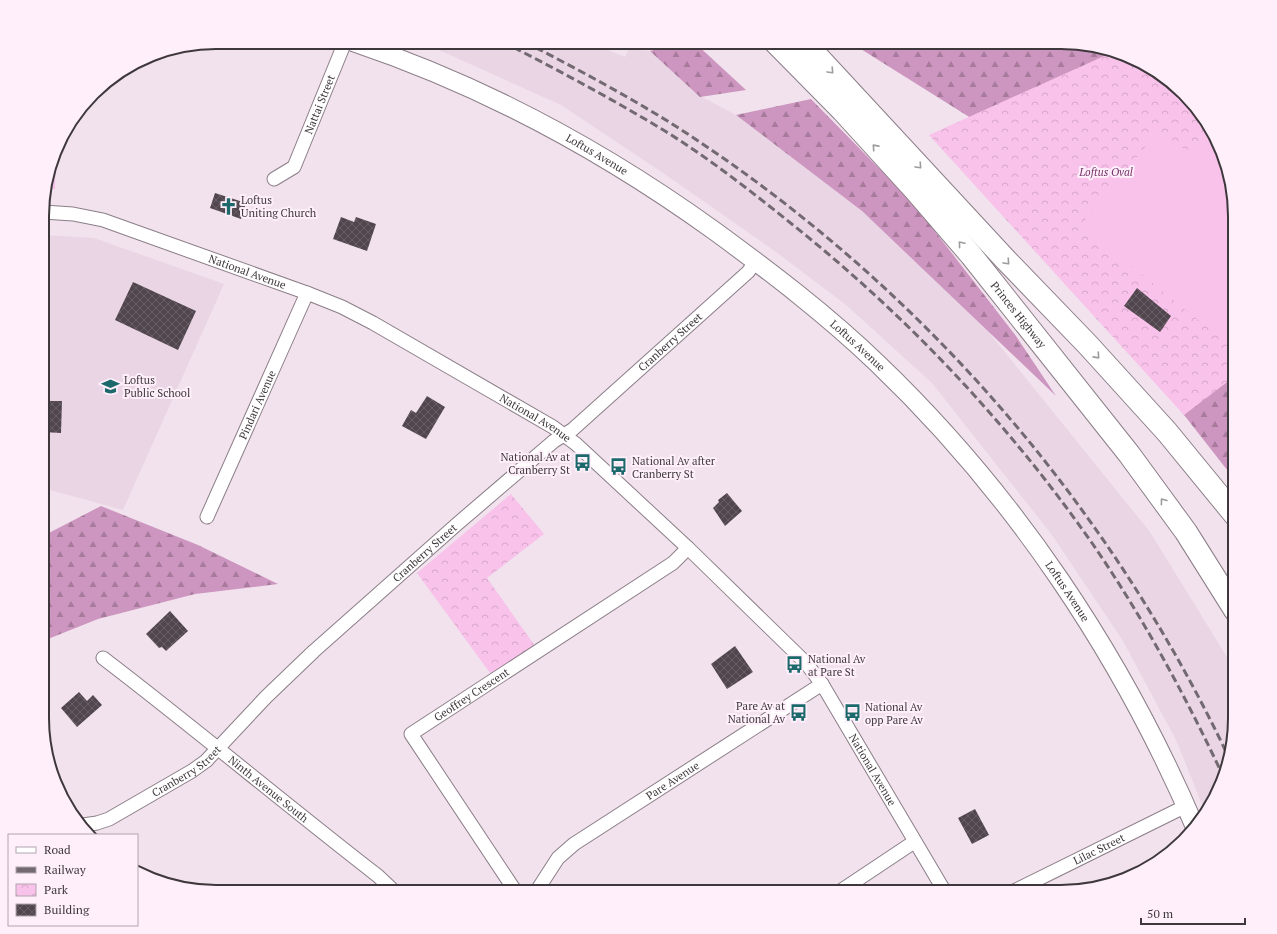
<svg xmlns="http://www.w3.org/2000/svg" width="1277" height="934" font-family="'PT Serif',serif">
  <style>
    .built { fill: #ead5e5 }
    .forest { fill: url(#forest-firs) }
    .park { fill: url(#park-crowns) }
    .garden { fill: #f8c2ea }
    .building { fill: url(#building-cross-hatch) }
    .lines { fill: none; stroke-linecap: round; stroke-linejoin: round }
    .street-casing { stroke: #8b7e87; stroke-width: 15 }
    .secondary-casing { stroke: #8b7e87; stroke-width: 20 }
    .highway-casing { stroke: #8b7e87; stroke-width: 24 }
    .street { stroke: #fff; stroke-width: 13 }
    .secondary { stroke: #fff; stroke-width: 18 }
    .highway { stroke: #fff; stroke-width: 22 }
    .rail { stroke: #726a70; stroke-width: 3; stroke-dasharray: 8 4; stroke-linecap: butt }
    .oneway { stroke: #9e9c9e }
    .labels { text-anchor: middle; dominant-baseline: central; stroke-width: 4; stroke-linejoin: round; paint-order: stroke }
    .street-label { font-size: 11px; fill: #3e383c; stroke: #feeffa }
    .park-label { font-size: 11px; font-style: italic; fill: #753368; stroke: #feeffa }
    .poi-label { font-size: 11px; fill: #3e383c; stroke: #feeffa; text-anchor: start }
    .rim { fill: none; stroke: #3e383c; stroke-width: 2 }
  </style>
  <defs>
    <pattern id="forest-firs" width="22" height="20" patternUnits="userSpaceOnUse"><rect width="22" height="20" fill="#cd96c0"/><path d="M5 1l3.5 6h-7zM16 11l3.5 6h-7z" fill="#a87b9d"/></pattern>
    <pattern id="park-crowns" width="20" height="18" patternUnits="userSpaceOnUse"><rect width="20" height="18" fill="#f8c2ea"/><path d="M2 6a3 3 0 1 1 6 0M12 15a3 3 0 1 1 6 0" fill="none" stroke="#d6a7ca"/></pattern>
    <pattern id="building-cross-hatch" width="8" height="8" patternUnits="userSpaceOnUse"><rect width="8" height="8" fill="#51454e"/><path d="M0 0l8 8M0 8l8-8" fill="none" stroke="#685e66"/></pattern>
  </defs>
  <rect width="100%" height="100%" fill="#f1e2ed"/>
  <path class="built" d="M 421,42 L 589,42 L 625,57 L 629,49 L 650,51 L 700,96 L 736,115 L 862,211 L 983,325 L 1150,532 L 1235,670 L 1235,729 L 1226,774 L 1205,812 L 1176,740 L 1123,641 L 1052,535 L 932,383 L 846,305 L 776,252 L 663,173 L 561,105 Z
    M 43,235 L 94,238 L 224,284 L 123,510 L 43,488 Z"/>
  <path class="forest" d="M 682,42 L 694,42 L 746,90 L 700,97 L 650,51 Z
    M 853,42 L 1072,42 L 1127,55 L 990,130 L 864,51 Z
    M 811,99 L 913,203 L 1016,336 L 1056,396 L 862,211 L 736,115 Z
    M 1235,375 L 1235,480 L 1159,383 Z
    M 101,506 L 198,545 L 278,584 L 195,594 L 98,619 L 43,641 L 43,536 Z"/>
  <path class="park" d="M 1113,52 L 1127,55 L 1167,78 L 1217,139 L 1235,205 L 1235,376 L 1184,415 L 929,135 Z
    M 56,152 L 55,189 L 45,189 Z
    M 511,494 L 544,534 L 487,578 L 535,646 L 493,677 L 417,573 Z"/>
  <path class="garden" d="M 1159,130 L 1185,150 L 1202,146 L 1219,146 L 1235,205 L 1235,350 L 1081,225 Z"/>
  <path class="building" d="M 215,193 L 246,203 L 241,219 L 210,208 Z
    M 341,217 L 354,222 L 356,217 L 376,224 L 367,251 L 333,239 Z
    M 133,282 L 196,311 L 178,350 L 115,320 Z
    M 1137,288 L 1171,316 L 1160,332 L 1124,306 Z
    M 427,396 L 445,407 L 426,439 L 402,426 L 411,410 L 416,413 Z
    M 43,401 L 62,401 L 61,433 L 43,432 Z
    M 727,493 L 742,511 L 725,526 L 713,508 L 719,502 L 718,500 Z
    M 170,611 L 188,631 L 166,651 L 162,647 L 159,648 L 146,634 Z
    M 735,646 L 753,672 L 727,689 L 711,664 Z
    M 79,692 L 87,701 L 93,695 L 102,705 L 77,727 L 61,708 Z
    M 975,809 L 989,835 L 972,844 L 958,818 Z"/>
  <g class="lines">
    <defs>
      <g id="street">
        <path id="s1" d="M 274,179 L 294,167 L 345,42"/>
        <path id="s2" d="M 43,212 L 73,214 L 103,220 L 307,293 L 342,307 L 373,323 L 553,427 L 576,444 L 688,548 L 806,663 L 822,684 L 945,892"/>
        <path id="s3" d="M 207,517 L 307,293"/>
        <path id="s4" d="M 103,658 C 196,729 285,804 378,876 L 395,892"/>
        <path id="s5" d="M 83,825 L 97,823 L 109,819 L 192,771 L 206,761 L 266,697 L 314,651 L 456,525 L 554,441 L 572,430 L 748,272 L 756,261"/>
        <path id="s6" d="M 516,892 L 411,734 L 673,563 L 688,548"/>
        <path id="s7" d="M 536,892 L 558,858 L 574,844 L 822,684"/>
        <path d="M 839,892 L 914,842"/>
        <path id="s8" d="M 1012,892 L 1186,806"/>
      </g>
      <g id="secondary">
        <path id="s9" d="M 353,42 C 484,86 604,151 716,232 C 772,273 827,315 877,363 C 1014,494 1121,654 1195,827"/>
      </g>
      <g id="highway">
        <path id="s10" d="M 775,42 L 843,111 L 915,190 L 971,255 L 1129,454 L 1186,532 L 1235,610"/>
        <path d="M 804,42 L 1005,259 L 1088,345 L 1167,432 L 1235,515"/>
      </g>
    </defs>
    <use href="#street" class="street-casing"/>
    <use href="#secondary" class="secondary-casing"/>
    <use href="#highway" class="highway-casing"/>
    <use href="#street" class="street"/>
    <use href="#secondary" class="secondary"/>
    <use href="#highway" class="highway"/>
    <path class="rail" d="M 503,42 C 558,70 612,99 665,131 C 710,159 752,192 793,225 C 907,316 1008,423 1092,543 C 1143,617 1186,697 1224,778
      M 525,42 C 577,69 628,96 677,127 C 917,282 1107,500 1229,758"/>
  </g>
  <defs><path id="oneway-chevron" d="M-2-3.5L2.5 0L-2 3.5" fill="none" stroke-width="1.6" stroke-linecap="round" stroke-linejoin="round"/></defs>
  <g class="oneway">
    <use href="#oneway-chevron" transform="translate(831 71) rotate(47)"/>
    <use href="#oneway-chevron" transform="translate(875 147) rotate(-132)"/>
    <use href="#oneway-chevron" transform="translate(919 166) rotate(47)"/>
    <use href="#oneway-chevron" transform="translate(961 244) rotate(-130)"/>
    <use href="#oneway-chevron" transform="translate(1007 262) rotate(47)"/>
    <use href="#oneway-chevron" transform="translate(1097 356) rotate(48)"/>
    <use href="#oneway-chevron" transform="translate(1163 501) rotate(-127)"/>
  </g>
  <defs>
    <symbol id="church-bare" viewBox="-9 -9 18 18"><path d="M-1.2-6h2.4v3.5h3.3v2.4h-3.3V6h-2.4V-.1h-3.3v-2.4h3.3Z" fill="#1c696c" stroke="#feeffa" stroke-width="2.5" paint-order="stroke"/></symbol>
    <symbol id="school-bare" viewBox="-9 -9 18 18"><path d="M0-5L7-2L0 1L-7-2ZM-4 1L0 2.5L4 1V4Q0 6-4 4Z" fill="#1c696c" stroke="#feeffa" stroke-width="2.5" paint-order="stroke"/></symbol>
    <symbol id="bus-bare" viewBox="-9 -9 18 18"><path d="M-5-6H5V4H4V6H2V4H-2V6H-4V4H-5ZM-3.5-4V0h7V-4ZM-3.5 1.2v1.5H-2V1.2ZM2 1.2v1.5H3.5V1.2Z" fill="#1c696c" stroke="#feeffa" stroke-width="2.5" paint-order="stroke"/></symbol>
  </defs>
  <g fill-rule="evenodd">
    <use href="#church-bare" x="216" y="194" width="25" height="25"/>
    <use href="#school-bare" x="98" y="374" width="25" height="25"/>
    <use href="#bus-bare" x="570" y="450" width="25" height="25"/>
    <use href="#bus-bare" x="606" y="454" width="25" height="25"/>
    <use href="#bus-bare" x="782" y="652" width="25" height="25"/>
    <use href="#bus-bare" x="786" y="700" width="25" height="25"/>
    <use href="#bus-bare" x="840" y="700" width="25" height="25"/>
  </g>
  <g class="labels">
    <g class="street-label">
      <text stroke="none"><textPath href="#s1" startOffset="91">Nattai Street</textPath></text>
      <text stroke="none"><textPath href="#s9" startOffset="269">Loftus Avenue</textPath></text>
      <text stroke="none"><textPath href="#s2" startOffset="214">National Avenue</textPath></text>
      <text stroke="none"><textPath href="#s10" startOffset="366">Princes Highway</textPath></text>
      <text stroke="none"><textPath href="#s5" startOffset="766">Cranberry Street</textPath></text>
      <text stroke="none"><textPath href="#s9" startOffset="593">Loftus Avenue</textPath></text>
      <text stroke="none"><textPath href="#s3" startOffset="123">Pindari Avenue</textPath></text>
      <text stroke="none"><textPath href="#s2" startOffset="538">National Avenue</textPath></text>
      <text stroke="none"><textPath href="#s5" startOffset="442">Cranberry Street</textPath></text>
      <text stroke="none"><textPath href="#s9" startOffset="917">Loftus Avenue</textPath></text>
      <text stroke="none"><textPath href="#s6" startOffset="262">Geoffrey Crescent</textPath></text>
      <text stroke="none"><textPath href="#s5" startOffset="118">Cranberry Street</textPath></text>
      <text stroke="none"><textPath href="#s2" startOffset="1030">National Avenue</textPath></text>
      <text stroke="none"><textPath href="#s7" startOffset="179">Pare Avenue</textPath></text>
      <text stroke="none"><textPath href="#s4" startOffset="211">Ninth Avenue South</textPath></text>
      <text stroke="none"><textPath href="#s8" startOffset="97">Lilac Street</textPath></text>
    </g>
    <g class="park-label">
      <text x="1106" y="172">Loftus Oval</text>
    </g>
    <g class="poi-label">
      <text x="241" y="200">Loftus<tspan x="241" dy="13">Uniting Church</tspan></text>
      <text x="124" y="380">Loftus<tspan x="124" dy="13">Public School</tspan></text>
      <text x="570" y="457" text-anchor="end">National Av at<tspan x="570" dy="13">Cranberry St</tspan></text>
      <text x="632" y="461">National Av after<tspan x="632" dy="13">Cranberry St</tspan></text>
      <text x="808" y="659">National Av<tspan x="808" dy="13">at Pare St</tspan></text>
      <text x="785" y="706" text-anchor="end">Pare Av at<tspan x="785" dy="13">National Av</tspan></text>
      <text x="865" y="707">National Av<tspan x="865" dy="13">opp Pare Av</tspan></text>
    </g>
  </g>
  <path d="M0 0H1277V934H0ZM216 49H1061A167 167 0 0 1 1228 216V718A167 167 0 0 1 1061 885H216A167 167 0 0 1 49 718V216A167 167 0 0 1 216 49Z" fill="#feeffa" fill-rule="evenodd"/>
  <path class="rim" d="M216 49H1061A167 167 0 0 1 1228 216V718A167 167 0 0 1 1061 885H216A167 167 0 0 1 49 718V216A167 167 0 0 1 216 49Z"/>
  <rect x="8" y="834" width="130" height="92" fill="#feeffa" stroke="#b1a6ae"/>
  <rect x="16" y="847" width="20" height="6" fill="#ffffff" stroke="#b1a6ae"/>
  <text x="44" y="854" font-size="12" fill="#3e383c">Road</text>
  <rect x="16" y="867" width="20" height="6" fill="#726a70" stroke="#b1a6ae"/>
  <text x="44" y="874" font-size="12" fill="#3e383c">Railway</text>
  <rect x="16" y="884" width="20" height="12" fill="url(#park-crowns)" stroke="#b1a6ae"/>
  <text x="44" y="894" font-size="12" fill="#3e383c">Park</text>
  <rect x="16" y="904" width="20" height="12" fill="url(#building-cross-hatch)" stroke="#b1a6ae"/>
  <text x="44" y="914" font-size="12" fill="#3e383c">Building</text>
  <path d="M1141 918v6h104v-6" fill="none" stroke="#3e383c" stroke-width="2"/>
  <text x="1147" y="918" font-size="12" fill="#3e383c" stroke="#feeffa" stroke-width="3" paint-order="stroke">50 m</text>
</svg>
